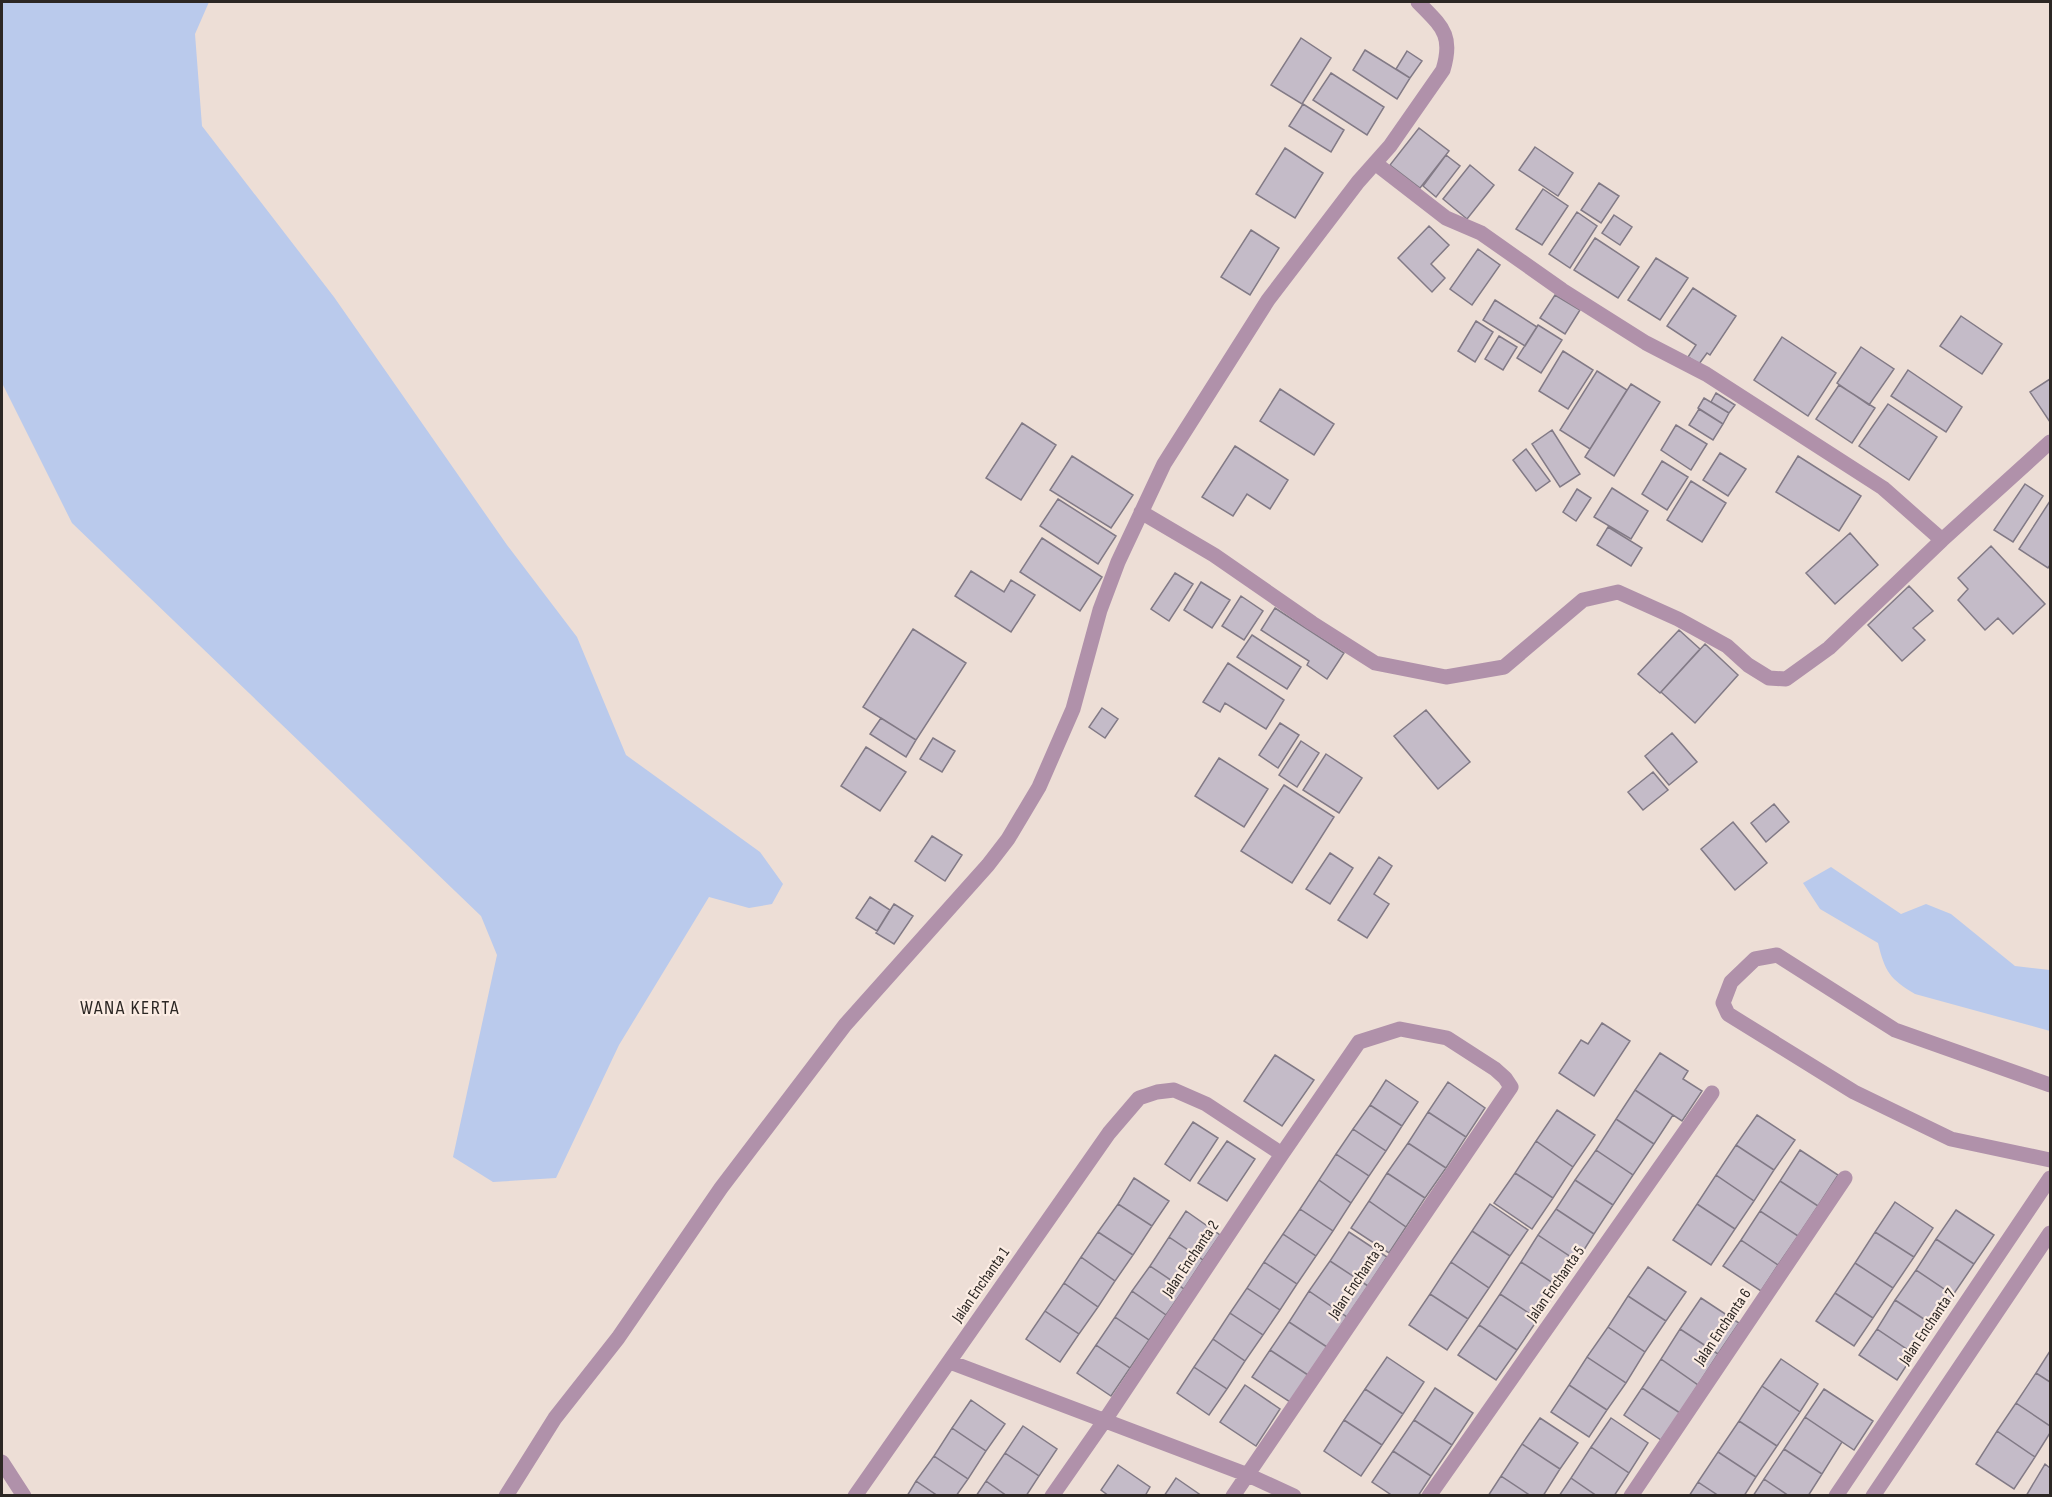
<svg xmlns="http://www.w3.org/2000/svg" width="2052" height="1497" font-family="'Sofia Sans Condensed',sans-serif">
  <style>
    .water { fill: #bacaec }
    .building { fill: #c4bbc8; stroke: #827a86; stroke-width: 1.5 }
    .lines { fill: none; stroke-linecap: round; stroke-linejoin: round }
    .minor { stroke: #b091aa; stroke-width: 15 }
    .labels { text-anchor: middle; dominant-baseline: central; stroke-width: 4.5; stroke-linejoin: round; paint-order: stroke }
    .street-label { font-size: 16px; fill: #2c2724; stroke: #fbece3 }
    .quarter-label { font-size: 20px; letter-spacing: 1.5px; fill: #2c2724; stroke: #fbece3 }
  </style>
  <rect width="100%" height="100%" fill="#edded6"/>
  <path class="water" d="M 2,2 L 209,2 L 195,34 L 202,126 L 334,297 L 507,545 L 577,637 L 626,755 L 760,852 L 783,884 L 772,904 L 749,908 L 709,897 L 619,1045 L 556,1178 L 493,1182 L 453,1157 L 497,955 L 481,916 L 72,523 L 2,383 Z
    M 1831,867 L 1901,914 L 1926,904 L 1951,914 L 2015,966 L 2050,970 L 2050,1031 L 1915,994 C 1890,979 1885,972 1878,943 L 1820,909 L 1803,883 Z"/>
  <path class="building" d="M 1301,38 L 1331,58 L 1302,104 L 1271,85 Z
    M 1365,50 L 1410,78 L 1397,99 L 1353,70 Z
    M 1407,51 L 1422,61 L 1410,78 L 1396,69 Z
    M 1331,73 L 1384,107 L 1367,135 L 1313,100 Z
    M 1303,104 L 1344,130 L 1331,152 L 1289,126 Z
    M 1419,128 L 1449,151 L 1420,188 L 1390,165 Z
    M 1535,147 L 1573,173 L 1558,196 L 1519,170 Z
    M 1285,148 L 1323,173 L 1295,218 L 1256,194 Z
    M 1446,155 L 1460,166 L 1436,197 L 1423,186 Z
    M 1470,165 L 1494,185 L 1467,219 L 1443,199 Z
    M 1599,183 L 1619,196 L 1601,223 L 1581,210 Z
    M 1543,189 L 1568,206 L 1542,245 L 1516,229 Z
    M 1577,212 L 1597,226 L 1570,268 L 1549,254 Z
    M 1614,215 L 1632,227 L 1620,245 L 1602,233 Z
    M 1429,226 L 1449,245 L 1431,264 L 1445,278 L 1432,292 L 1398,258 Z
    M 1251,230 L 1279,248 L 1250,295 L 1221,277 Z
    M 1595,238 L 1639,267 L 1618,298 L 1574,270 Z
    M 1478,249 L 1500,265 L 1472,305 L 1450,289 Z
    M 1656,258 L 1688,278 L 1660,320 L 1628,300 Z
    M 1693,288 L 1736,316 L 1710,355 L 1707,353 L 1699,364 L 1688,357 L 1696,345 L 1667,326 Z
    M 1555,295 L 1580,310 L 1565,334 L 1540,318 Z
    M 1495,300 L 1537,327 L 1525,346 L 1483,320 Z
    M 1961,316 L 2002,344 L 1982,374 L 1940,346 Z
    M 1476,321 L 1493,332 L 1475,362 L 1458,351 Z
    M 1538,325 L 1562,340 L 1541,373 L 1517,358 Z
    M 1499,336 L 1517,347 L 1503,370 L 1485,359 Z
    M 1782,337 L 1836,373 L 1808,416 L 1754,380 Z
    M 1861,347 L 1894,369 L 1869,405 L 1837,383 Z
    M 1563,351 L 1593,370 L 1568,409 L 1539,391 Z
    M 1908,370 L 1962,407 L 1946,432 L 1891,396 Z
    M 1597,371 L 1627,390 L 1590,449 L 1560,430 Z
    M 2050,379 L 2050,422 L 2030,392 Z
    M 1631,384 L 1660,402 L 1614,476 L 1585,457 Z
    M 1839,385 L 1875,408 L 1852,443 L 1816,419 Z
    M 1280,389 L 1334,424 L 1314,455 L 1260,421 Z
    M 1716,393 L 1735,405 L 1729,413 L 1711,402 Z
    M 1704,398 L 1729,413 L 1723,424 L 1698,408 Z
    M 1888,404 L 1937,437 L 1909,480 L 1859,446 Z
    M 1699,409 L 1723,424 L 1713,440 L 1689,425 Z
    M 1022,423 L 1056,445 L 1021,500 L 986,478 Z
    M 1676,425 L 1707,444 L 1691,470 L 1661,450 Z
    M 1552,430 L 1580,474 L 1560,487 L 1532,444 Z
    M 1235,446 L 1288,480 L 1270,509 L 1247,494 L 1233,516 L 1202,497 Z
    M 1526,449 L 1550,481 L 1536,491 L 1513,460 Z
    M 1720,453 L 1746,469 L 1728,496 L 1703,480 Z
    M 1072,456 L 1133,495 L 1111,528 L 1050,490 Z
    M 1798,456 L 1861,496 L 1839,531 L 1776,492 Z
    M 1662,461 L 1688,477 L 1667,510 L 1642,494 Z
    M 1691,481 L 1726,503 L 1702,542 L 1667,520 Z
    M 2025,484 L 2043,496 L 2013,542 L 1994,530 Z
    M 1612,488 L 1648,511 L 1631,539 L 1594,517 Z
    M 1577,489 L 1591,498 L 1576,521 L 1563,512 Z
    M 1058,499 L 1116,536 L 1098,564 L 1040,526 Z
    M 2050,501 L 2050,565 L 2048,568 L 2019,549 Z
    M 1608,527 L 1642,548 L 1631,566 L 1597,545 Z
    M 1850,533 L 1878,565 L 1835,604 L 1806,573 Z
    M 1042,538 L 1102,577 L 1080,611 L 1020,572 Z
    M 1991,546 L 2045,604 L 2013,634 L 1998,618 L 1985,630 L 1958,600 L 1968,589 L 1958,578 Z
    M 971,571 L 1004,592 L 1011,580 L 1035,595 L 1011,632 L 955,596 Z
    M 1175,573 L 1193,584 L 1169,621 L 1151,609 Z
    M 1201,582 L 1230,600 L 1212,628 L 1184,610 Z
    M 1909,586 L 1933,611 L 1913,628 L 1925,640 L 1902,661 L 1868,625 Z
    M 1241,596 L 1263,611 L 1244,640 L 1222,626 Z
    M 1275,608 L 1344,653 L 1327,679 L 1307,665 L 1309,661 L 1261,630 Z
    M 913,629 L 966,663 L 916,740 L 863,707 Z
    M 1679,630 L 1700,649 L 1660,693 L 1638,674 Z
    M 1252,635 L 1301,667 L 1287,689 L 1237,657 Z
    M 1705,644 L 1738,675 L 1695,723 L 1661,692 Z
    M 1228,663 L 1284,700 L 1266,729 L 1225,703 L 1220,712 L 1203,702 Z
    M 1102,708 L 1118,719 L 1105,738 L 1089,727 Z
    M 1426,710 L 1470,762 L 1438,789 L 1394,736 Z
    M 881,718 L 916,740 L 906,757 L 870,734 Z
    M 1280,723 L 1299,735 L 1278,768 L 1259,755 Z
    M 1672,733 L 1697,762 L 1669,785 L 1645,756 Z
    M 933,738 L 955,751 L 942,772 L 920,759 Z
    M 1301,741 L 1319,753 L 1297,787 L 1279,775 Z
    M 866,747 L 906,772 L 880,811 L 841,786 Z
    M 1326,754 L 1362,778 L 1339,813 L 1303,790 Z
    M 1219,758 L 1268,789 L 1244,827 L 1195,796 Z
    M 1653,772 L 1668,790 L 1643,810 L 1628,792 Z
    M 1284,785 L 1334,817 L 1292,883 L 1241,851 Z
    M 1774,804 L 1789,822 L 1766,842 L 1751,823 Z
    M 1733,822 L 1767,863 L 1735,890 L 1701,849 Z
    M 932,836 L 962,855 L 945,881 L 915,861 Z
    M 1330,853 L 1353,868 L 1330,904 L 1306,889 Z
    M 1379,857 L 1392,866 L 1374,894 L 1389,904 L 1367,938 L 1338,920 Z
    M 870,897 L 890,910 L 877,931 L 856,918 Z
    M 894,904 L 913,916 L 894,944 L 876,933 Z
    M 1602,1023 L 1630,1041 L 1594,1096 L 1559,1073 L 1581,1040 L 1588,1044 Z
    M 1660,1053 L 1688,1071 L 1683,1079 L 1702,1091 L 1682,1121 L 1635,1090 Z
    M 1275,1055 L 1314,1080 L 1282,1126 L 1244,1101 Z
    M 1386,1080 L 1418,1102 L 1402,1126 L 1370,1105 Z
    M 1448,1082 L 1485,1108 L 1466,1137 L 1428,1112 Z
    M 1635,1090 L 1673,1115 L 1654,1144 L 1616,1119 Z
    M 1370,1105 L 1402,1126 L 1386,1151 L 1353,1129 Z
    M 1557,1110 L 1595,1135 L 1573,1167 L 1536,1141 Z
    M 1428,1112 L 1466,1137 L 1446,1168 L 1408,1143 Z
    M 1757,1115 L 1795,1140 L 1774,1170 L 1736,1145 Z
    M 1616,1119 L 1654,1144 L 1633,1175 L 1596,1150 Z
    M 1193,1122 L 1218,1138 L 1190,1181 L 1165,1164 Z
    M 1353,1129 L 1386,1151 L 1369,1176 L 1336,1154 Z
    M 1227,1141 L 1255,1159 L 1227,1201 L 1198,1183 Z
    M 1536,1141 L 1573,1167 L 1553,1198 L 1515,1173 Z
    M 1408,1143 L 1446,1168 L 1425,1198 L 1387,1173 Z
    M 1736,1145 L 1774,1170 L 1754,1201 L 1716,1175 Z
    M 1596,1150 L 1633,1175 L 1613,1205 L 1575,1180 Z
    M 1800,1150 L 1838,1175 L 1818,1206 L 1780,1181 Z
    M 1336,1154 L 1369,1176 L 1351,1203 L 1319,1180 Z
    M 1387,1173 L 1425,1198 L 1406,1227 L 1369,1201 Z
    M 1515,1173 L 1553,1198 L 1532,1229 L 1494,1203 Z
    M 1716,1175 L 1754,1201 L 1735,1229 L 1697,1204 Z
    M 1134,1178 L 1169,1201 L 1152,1226 L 1118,1204 Z
    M 1319,1180 L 1351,1203 L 1333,1231 L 1300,1209 Z
    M 1575,1180 L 1613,1205 L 1594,1234 L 1556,1209 Z
    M 1780,1181 L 1818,1206 L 1798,1236 L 1760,1211 Z
    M 1369,1201 L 1406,1227 L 1389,1253 L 1351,1228 Z
    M 1895,1202 L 1933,1228 L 1914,1257 L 1875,1232 Z
    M 1118,1204 L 1152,1226 L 1133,1255 L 1098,1232 Z
    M 1490,1204 L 1528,1230 L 1510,1256 L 1472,1231 Z
    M 1697,1204 L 1735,1229 L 1711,1265 L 1673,1240 Z
    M 1300,1209 L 1333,1231 L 1316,1256 L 1283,1234 Z
    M 1556,1209 L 1594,1234 L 1577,1261 L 1538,1235 Z
    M 1956,1210 L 1994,1235 L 1974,1264 L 1936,1239 Z
    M 1186,1211 L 1220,1235 L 1203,1260 L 1169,1237 Z
    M 1760,1211 L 1798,1236 L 1778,1265 L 1741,1240 Z
    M 1472,1231 L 1510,1256 L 1489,1288 L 1451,1262 Z
    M 1098,1232 L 1133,1255 L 1115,1281 L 1081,1257 Z
    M 1349,1232 L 1387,1257 L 1368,1286 L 1330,1261 Z
    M 1875,1232 L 1914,1257 L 1893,1288 L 1855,1263 Z
    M 1283,1234 L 1316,1256 L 1297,1284 L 1264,1262 Z
    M 1538,1235 L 1577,1261 L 1559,1287 L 1521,1262 Z
    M 1169,1237 L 1203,1260 L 1184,1289 L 1150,1266 Z
    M 1936,1239 L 1974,1264 L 1953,1295 L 1916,1270 Z
    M 1741,1240 L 1778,1265 L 1761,1291 L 1723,1266 Z
    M 1081,1257 L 1115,1281 L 1098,1307 L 1064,1283 Z
    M 1330,1261 L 1368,1286 L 1347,1317 L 1309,1291 Z
    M 1264,1262 L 1297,1284 L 1280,1310 L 1247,1288 Z
    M 1451,1262 L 1489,1288 L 1468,1319 L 1430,1294 Z
    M 1521,1262 L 1559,1287 L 1538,1319 L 1500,1294 Z
    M 1855,1263 L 1893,1288 L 1873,1318 L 1835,1293 Z
    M 1150,1266 L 1184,1289 L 1166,1315 L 1132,1291 Z
    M 1648,1267 L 1686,1292 L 1666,1321 L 1628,1296 Z
    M 1916,1270 L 1953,1295 L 1933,1325 L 1895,1300 Z
    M 1064,1283 L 1098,1307 L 1079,1334 L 1045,1311 Z
    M 1247,1288 L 1280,1310 L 1263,1335 L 1230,1313 Z
    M 1132,1291 L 1166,1315 L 1149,1340 L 1115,1317 Z
    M 1309,1291 L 1347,1317 L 1327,1347 L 1289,1322 Z
    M 1835,1293 L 1873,1318 L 1854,1346 L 1816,1321 Z
    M 1430,1294 L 1468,1319 L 1447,1350 L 1409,1325 Z
    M 1500,1294 L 1538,1319 L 1517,1350 L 1479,1325 Z
    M 1628,1296 L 1666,1321 L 1645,1352 L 1608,1327 Z
    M 1701,1298 L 1739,1323 L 1718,1354 L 1680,1329 Z
    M 1895,1300 L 1933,1325 L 1914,1354 L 1877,1329 Z
    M 1045,1311 L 1079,1334 L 1060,1362 L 1026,1339 Z
    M 1230,1313 L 1263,1335 L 1245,1361 L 1213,1339 Z
    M 1115,1317 L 1149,1340 L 1130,1368 L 1096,1345 Z
    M 1289,1322 L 1327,1347 L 1308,1375 L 1270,1350 Z
    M 1479,1325 L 1517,1350 L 1496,1380 L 1458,1355 Z
    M 1608,1327 L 1645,1352 L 1626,1383 L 1587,1357 Z
    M 1680,1329 L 1718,1354 L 1698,1385 L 1661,1359 Z
    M 1877,1329 L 1914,1354 L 1897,1380 L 1859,1355 Z
    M 1213,1339 L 1245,1361 L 1227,1389 L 1194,1367 Z
    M 1096,1345 L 1130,1368 L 1111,1396 L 1077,1373 Z
    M 1270,1350 L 1308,1375 L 1290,1402 L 1252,1377 Z
    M 2050,1351 L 2050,1382 L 2036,1373 Z
    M 1387,1357 L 1424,1382 L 1403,1414 L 1365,1389 Z
    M 1587,1357 L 1626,1383 L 1607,1410 L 1569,1385 Z
    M 1661,1359 L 1698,1385 L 1680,1413 L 1642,1388 Z
    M 1781,1359 L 1818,1384 L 1800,1412 L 1762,1386 Z
    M 1194,1367 L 1227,1389 L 1209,1415 L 1177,1393 Z
    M 2036,1373 L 2050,1382 L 2050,1426 L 2016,1403 Z
    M 1245,1385 L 1280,1409 L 1256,1446 L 1220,1422 Z
    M 1569,1385 L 1607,1410 L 1589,1437 L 1551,1412 Z
    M 1762,1386 L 1800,1412 L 1777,1446 L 1739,1421 Z
    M 1435,1388 L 1473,1413 L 1452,1445 L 1414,1420 Z
    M 1642,1388 L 1680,1413 L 1661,1440 L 1624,1415 Z
    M 1365,1389 L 1403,1414 L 1382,1445 L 1344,1420 Z
    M 1824,1389 L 1873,1421 L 1854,1450 L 1805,1417 Z
    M 971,1400 L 1005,1424 L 986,1451 L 952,1428 Z
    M 2016,1403 L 2050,1426 L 2050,1433 L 2035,1457 L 1997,1431 Z
    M 1805,1417 L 1842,1442 L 1822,1474 L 1784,1449 Z
    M 1540,1418 L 1578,1443 L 1560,1469 L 1522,1444 Z
    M 1611,1418 L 1648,1443 L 1629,1473 L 1591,1447 Z
    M 1344,1420 L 1382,1445 L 1361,1476 L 1324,1451 Z
    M 1414,1420 L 1452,1445 L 1431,1476 L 1393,1451 Z
    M 1739,1421 L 1777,1446 L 1756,1477 L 1718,1452 Z
    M 1023,1426 L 1057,1449 L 1039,1476 L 1005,1453 Z
    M 952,1428 L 986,1451 L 968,1479 L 934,1456 Z
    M 1997,1431 L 2035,1457 L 2014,1489 L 1976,1464 Z
    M 1522,1444 L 1560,1469 L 1543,1496 L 1531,1496 L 1501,1476 Z
    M 1591,1447 L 1629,1473 L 1614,1496 L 1597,1496 L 1571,1478 Z
    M 1784,1449 L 1822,1474 L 1808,1496 L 1789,1496 L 1764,1479 Z
    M 1393,1451 L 1431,1476 L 1418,1496 L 1393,1496 L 1372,1482 Z
    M 1718,1452 L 1756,1477 L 1744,1496 L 1719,1496 L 1698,1482 Z
    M 1005,1453 L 1039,1476 L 1026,1496 L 1007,1496 L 986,1481 Z
    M 934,1456 L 968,1479 L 956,1496 L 938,1496 L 916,1481 Z
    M 2045,1464 L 2050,1468 L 2050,1496 L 2026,1496 Z
    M 1118,1465 L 1150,1487 L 1145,1496 L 1109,1496 L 1101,1490 Z
    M 1501,1476 L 1531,1496 L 1488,1496 Z
    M 1176,1478 L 1202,1496 L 1164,1496 Z
    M 1571,1478 L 1597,1496 L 1559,1496 Z
    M 1764,1479 L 1789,1496 L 1753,1496 Z
    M 916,1481 L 938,1496 L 907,1496 Z
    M 986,1481 L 1007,1496 L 976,1496 Z
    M 1698,1482 L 1719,1496 L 1689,1496 Z"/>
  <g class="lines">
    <path class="minor" d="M 1375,163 L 1446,218 L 1481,233 L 1562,290 L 1646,343 L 1706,374 L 1883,488 L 1942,540 L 2050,442
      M 1141,512 L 1214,555 L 1312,623 L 1375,663 L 1446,677 L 1504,667 L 1583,600 L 1618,592 L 1678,619 L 1727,646 L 1748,665 L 1769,678 L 1786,679 L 1829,648 L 1942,540
      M 2050,1085 L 1895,1030 L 1777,955 L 1755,959 L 1731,982 L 1723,1003 L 1728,1014 L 1854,1092 L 1951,1139 L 2050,1160
      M 950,1362 L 1248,1475 L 1294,1496
      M 2,1462 L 24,1496
      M 506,1496 L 555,1418 L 618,1338 L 721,1188 L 845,1025 L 988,865 L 1008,839 L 1039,787 L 1073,709 L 1100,610 L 1118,562 L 1164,464 L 1268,300 L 1358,182 L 1390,146 L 1443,70 C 1454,34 1441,26 1418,2
      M 855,1496 L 1109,1133 L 1139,1098 L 1157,1092 L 1174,1090 L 1206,1104 L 1282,1154
      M 1052,1496 L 1105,1420 L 1282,1154 L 1359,1042 L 1400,1029 L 1447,1038 L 1495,1069 L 1505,1078 L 1511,1087 L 1233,1496
      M 1429,1496 L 1712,1093
      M 1631,1496 L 1845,1178
      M 1836,1496 L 2050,1178
      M 1873,1496 L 2050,1233"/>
  </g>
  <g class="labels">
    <g class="street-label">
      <text transform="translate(1191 1259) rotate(-56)">Jalan Enchanta 2</text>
      <text transform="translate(1357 1281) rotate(-56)">Jalan Enchanta 3</text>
      <text transform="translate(1556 1284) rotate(-55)">Jalan Enchanta 5</text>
      <text transform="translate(981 1285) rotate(-55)">Jalan Enchanta 1</text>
      <text transform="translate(1723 1327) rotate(-56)">Jalan Enchanta 6</text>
      <text transform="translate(1928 1327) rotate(-56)">Jalan Enchanta 7</text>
    </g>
    <g class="quarter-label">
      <text x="130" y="1008">WANA KERTA</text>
    </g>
  </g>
  <rect width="2052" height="1497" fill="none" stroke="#2c2724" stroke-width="6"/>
</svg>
